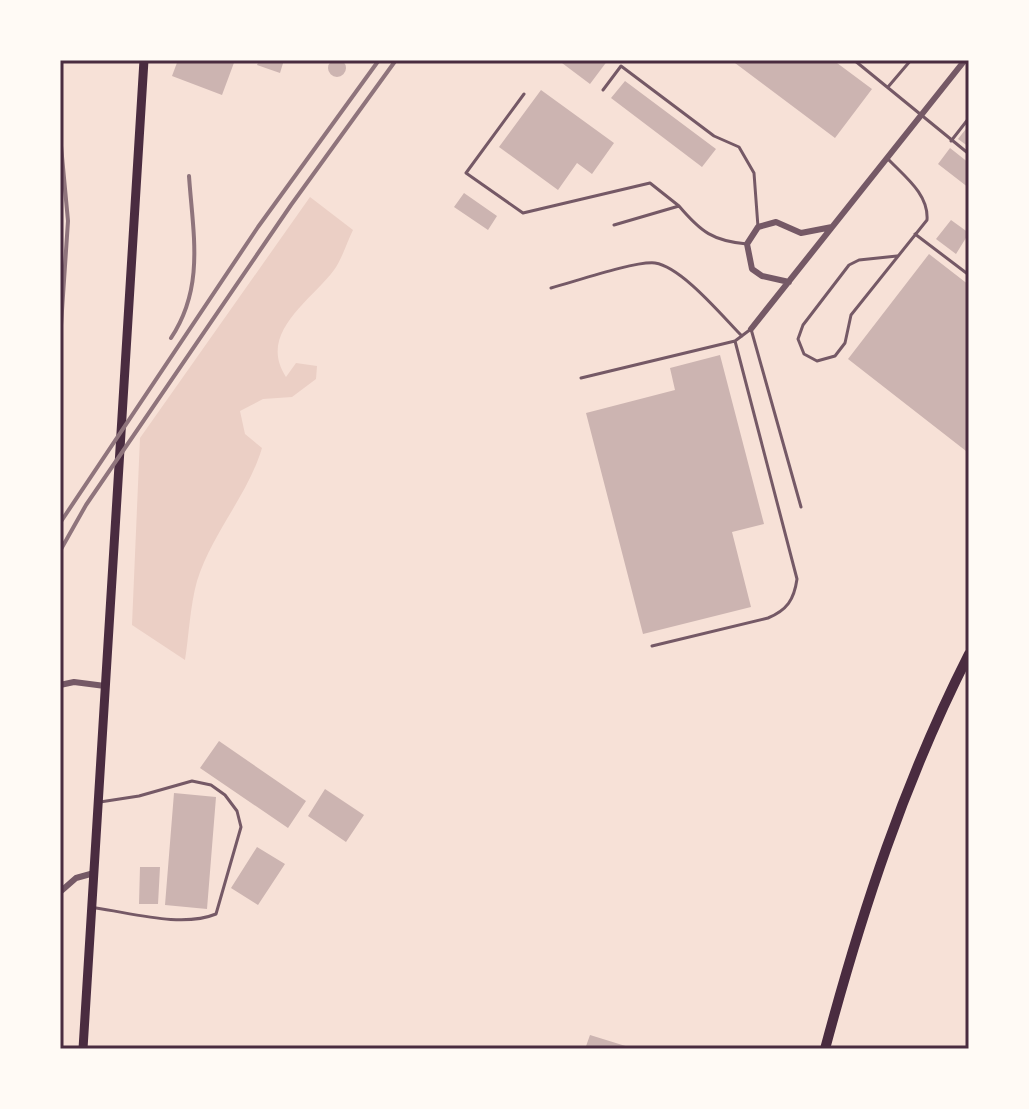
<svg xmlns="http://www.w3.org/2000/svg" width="1029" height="1109" font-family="'Open Sans',sans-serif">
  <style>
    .green { fill: #ebcfc5 }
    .building { fill: #ccb4b1 }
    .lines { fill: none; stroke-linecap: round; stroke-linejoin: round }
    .service { stroke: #755966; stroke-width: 3 }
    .minor { stroke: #755966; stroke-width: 6 }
    .secondary { stroke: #4a2c40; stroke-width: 9 }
    .primary { stroke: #4a2c40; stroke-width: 10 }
    .rail { stroke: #8f747c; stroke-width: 4 }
    .neatline { fill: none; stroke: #4a2c40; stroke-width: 3 }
  </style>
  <rect width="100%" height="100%" fill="#f7e1d7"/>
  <path class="green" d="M 310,197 L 353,230 C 347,242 342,259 334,270 C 311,301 257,333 286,377 L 296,363 L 317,366 L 316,379 L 292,397 L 263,399 L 240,411 L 245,434 L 262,448 C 248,495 212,533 197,581 C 190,606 189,635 185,660 L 132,625 L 140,438 Z"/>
  <path class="building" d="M328 68a9 9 0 1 1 18 0a9 9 0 1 1-18 0Z
    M 178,60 L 235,60 L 222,95 L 172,76 Z
    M 259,60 L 284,60 L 280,73 L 257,65 Z
    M 558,60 L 608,60 L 590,84 Z
    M 731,60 L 833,60 L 872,89 L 835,138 Z
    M 625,81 L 716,149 L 702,167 L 611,98 Z
    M 541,90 L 614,143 L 592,174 L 577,163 L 558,190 L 499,147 Z
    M 969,125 L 969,147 L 958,139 Z
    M 950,148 L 969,163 L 969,188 L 938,164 Z
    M 464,193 L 497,216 L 488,230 L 454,207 Z
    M 951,220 L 969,233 L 956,254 L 936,239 Z
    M 929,254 L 969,285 L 966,451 L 848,359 Z
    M 720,355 L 764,524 L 732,532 L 751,607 L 643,634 L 586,413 L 675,390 L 670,368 Z
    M 219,741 L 306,801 L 288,828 L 200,768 Z
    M 325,789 L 364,815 L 346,842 L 308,816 Z
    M 174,793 L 216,797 L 207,909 L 165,905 Z
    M 257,847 L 285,864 L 258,905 L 231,888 Z
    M 140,867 L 160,867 L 158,904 L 139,904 Z
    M 590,1035 L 632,1048 L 632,1049 L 585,1049 Z"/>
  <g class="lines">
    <path class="service" d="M 854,60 L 969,154
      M 888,87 L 911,60
      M 603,90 L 621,66 L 714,136 L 739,147 L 754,173 L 758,227
      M 524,94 L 466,173 L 523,213 L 650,183 L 679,206
      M 951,141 L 969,118
      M 887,158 C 904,176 929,194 927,220 L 851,315 L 845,343 L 835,356 L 817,361 L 804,354 L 798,339 L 803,325 L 849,265 L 859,260 L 897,256
      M 614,225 L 679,206 C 701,232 713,241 747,244
      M 915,234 L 969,275
      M 551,288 C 574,282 634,261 655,263 C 682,267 723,317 742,336
      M 581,378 L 735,341 L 751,329 L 801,507
      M 652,646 L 768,618 C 787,610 794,600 797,579 L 735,341
      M 96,908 C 132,913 182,928 216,914 L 241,827 L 237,811 L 225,795 L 211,785 L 192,781 L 139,796 L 100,802"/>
    <path class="minor" d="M 789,282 L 762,276 L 752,269 L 747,244 L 758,227 L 776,222 L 801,233 L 832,227
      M 751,329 L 965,60
      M 60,685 L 74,682 L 105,686
      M 60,892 L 76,878 L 94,873"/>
    <path class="secondary" d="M 83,1049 L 144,60"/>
    <path class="primary" d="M 825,1049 C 862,911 904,782 969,654"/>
    <path class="rail" d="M 60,135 L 68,221 L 60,340
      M 171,338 C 205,287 193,234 189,176
      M 60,523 L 258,227 L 379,60
      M 60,551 L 86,505 L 291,205 L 396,60"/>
  </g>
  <rect width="1029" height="1109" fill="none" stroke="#fffaf5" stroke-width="124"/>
  <rect x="62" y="62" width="905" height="985" class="neatline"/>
</svg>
